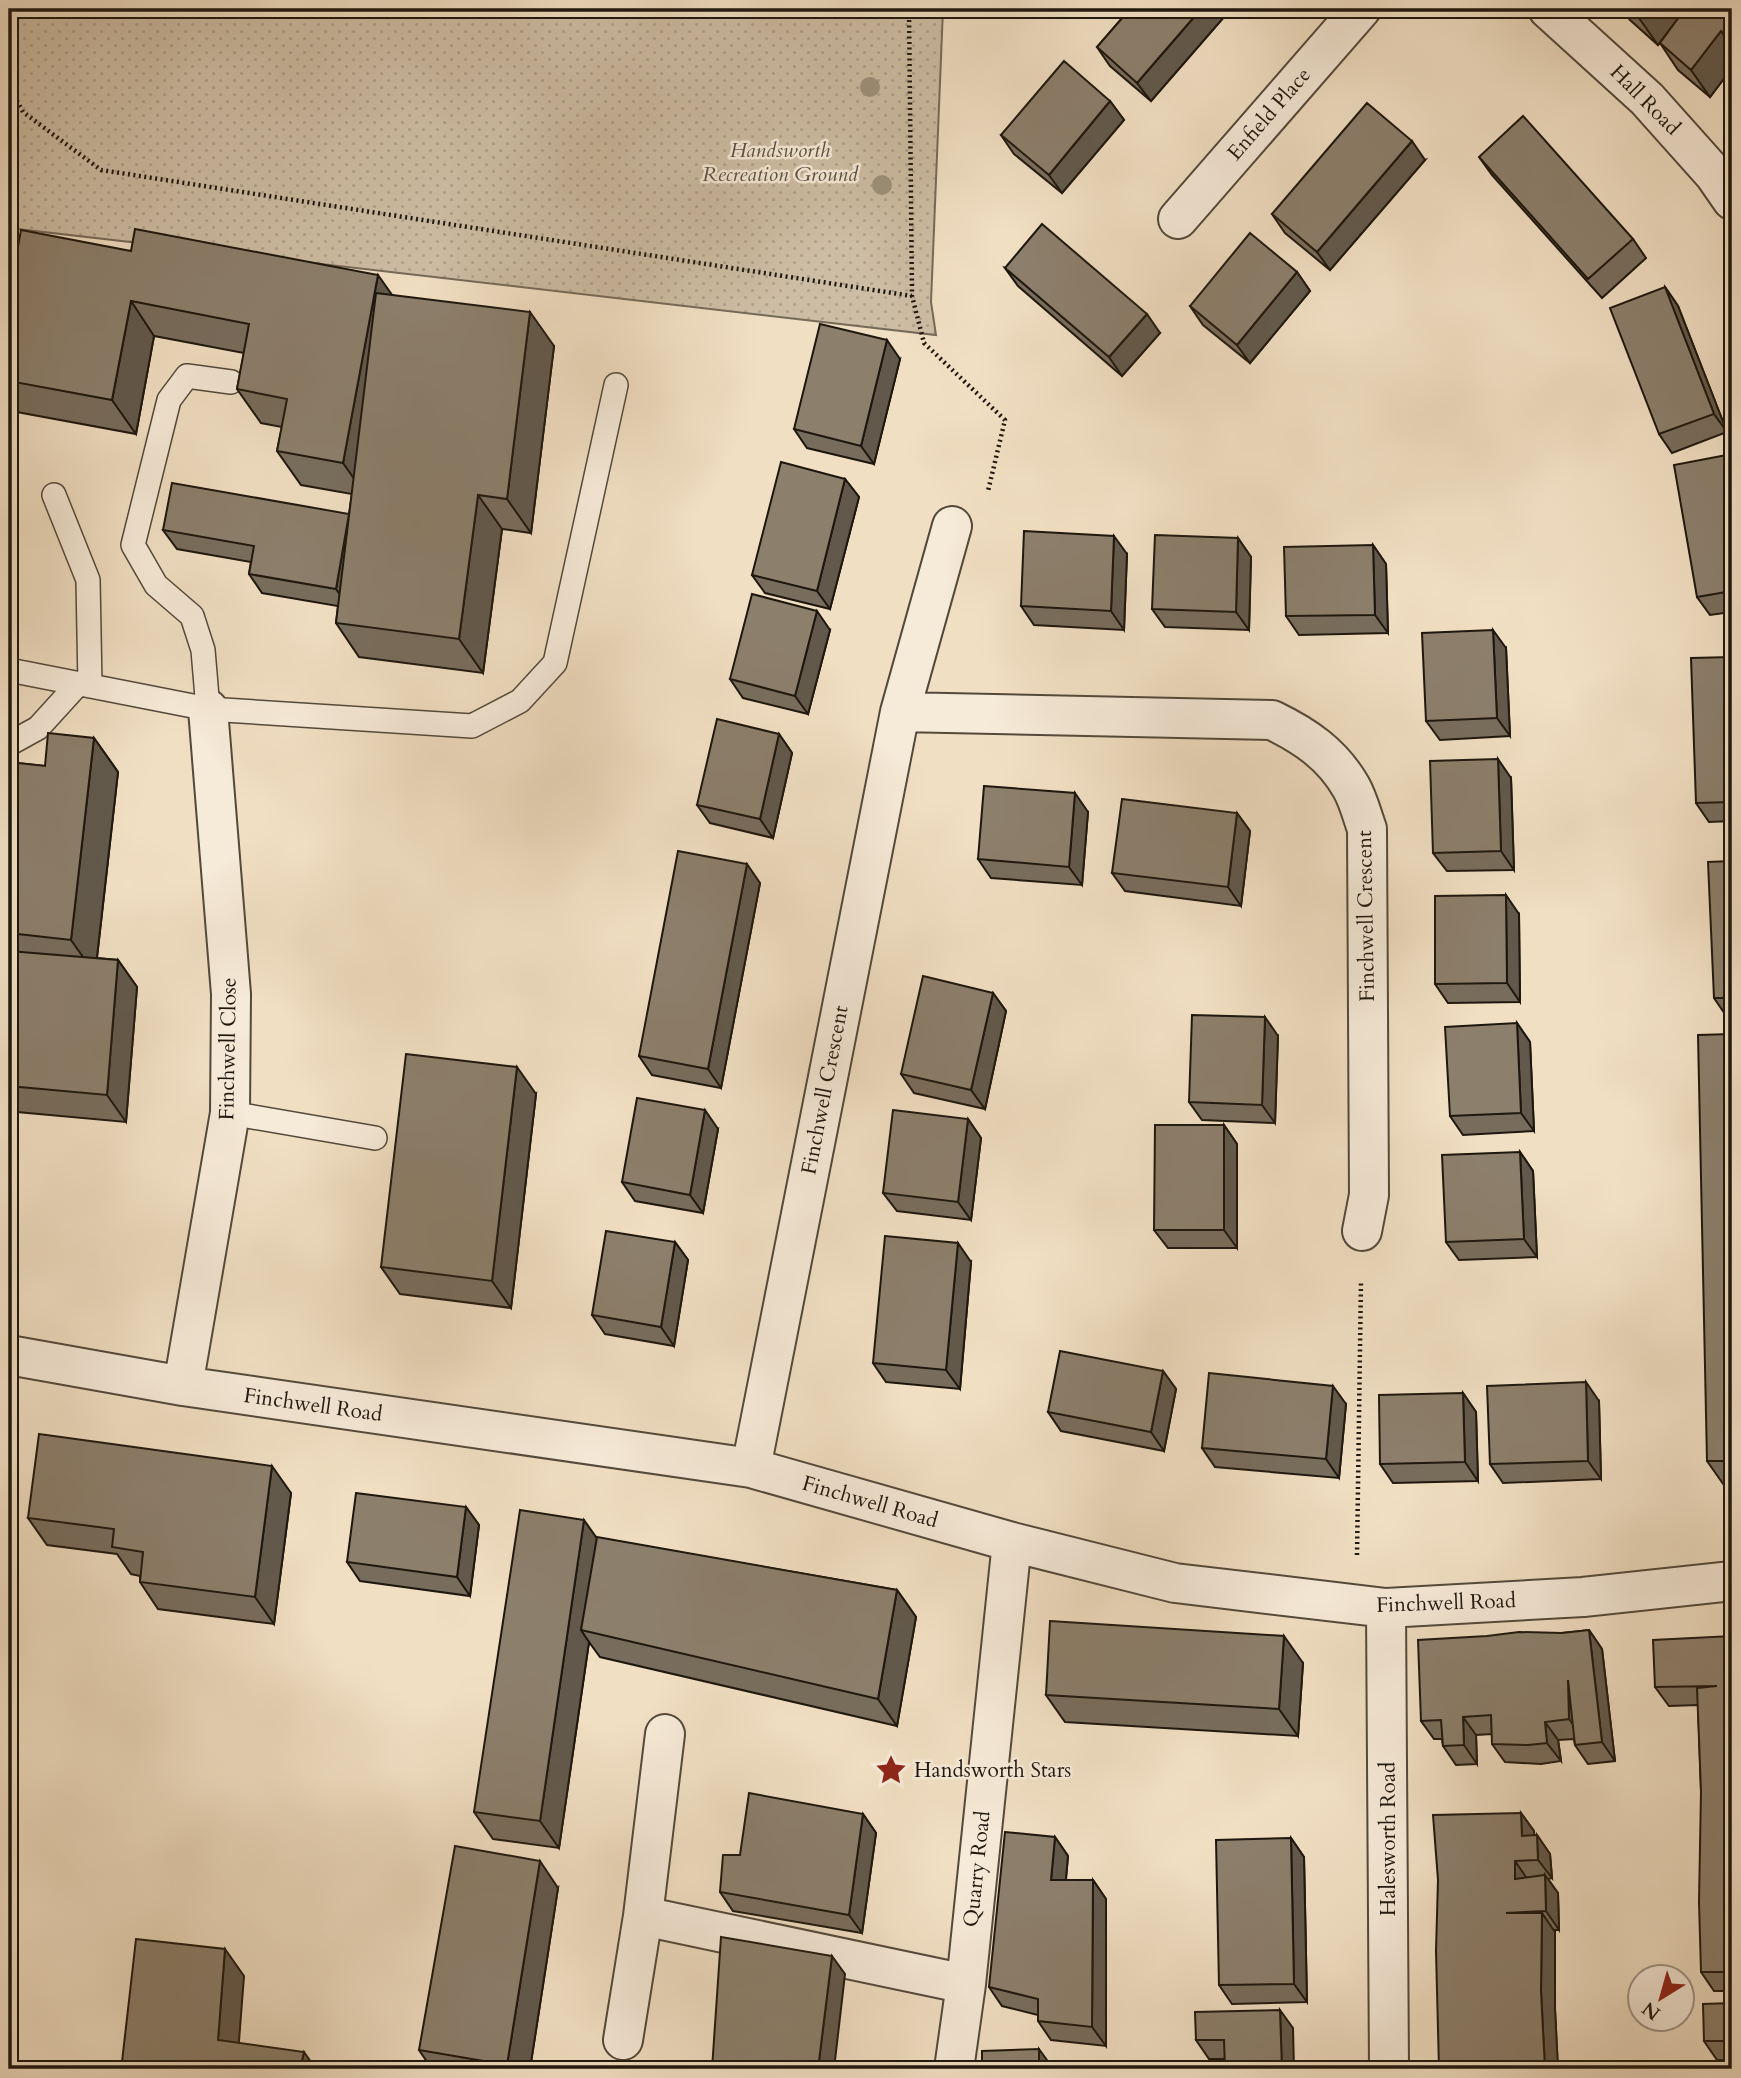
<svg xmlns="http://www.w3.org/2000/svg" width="1741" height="2078" font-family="Cardo,serif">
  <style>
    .park { fill: url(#park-dots); stroke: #766a59; stroke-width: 2 }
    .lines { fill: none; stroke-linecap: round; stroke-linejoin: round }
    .service-casing { stroke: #53493b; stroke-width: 26 }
    .minor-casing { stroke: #53493b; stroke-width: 42 }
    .path { stroke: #1e170e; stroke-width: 4.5; stroke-dasharray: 2 3.5; stroke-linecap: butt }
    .service { stroke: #f6ead8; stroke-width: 23 }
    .minor { stroke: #f6ead8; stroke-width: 38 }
    .tree { fill: #9e917c }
    .wall { fill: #786d5d; stroke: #1e170e; stroke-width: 2 }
    .shaded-wall { fill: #62594c; stroke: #1e170e; stroke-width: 2 }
    .building { fill: #8c7f6c; stroke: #1e170e; stroke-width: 2 }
    .labels { text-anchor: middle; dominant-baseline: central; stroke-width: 5; stroke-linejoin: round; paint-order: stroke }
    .street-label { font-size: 21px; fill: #1e170e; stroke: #f6ead8 }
    .park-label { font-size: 21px; font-style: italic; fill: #5b5142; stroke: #f6ead8 }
    .poi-label { font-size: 21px; fill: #1e170e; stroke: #f6ead8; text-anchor: start }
  </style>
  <defs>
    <pattern id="park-dots" width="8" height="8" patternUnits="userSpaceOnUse" patternTransform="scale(1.75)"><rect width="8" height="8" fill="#cdbda4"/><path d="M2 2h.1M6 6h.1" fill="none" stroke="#b0a28c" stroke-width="1.8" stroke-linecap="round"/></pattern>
  </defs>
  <rect width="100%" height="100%" fill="#f1dfc3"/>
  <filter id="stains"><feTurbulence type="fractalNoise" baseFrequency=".00286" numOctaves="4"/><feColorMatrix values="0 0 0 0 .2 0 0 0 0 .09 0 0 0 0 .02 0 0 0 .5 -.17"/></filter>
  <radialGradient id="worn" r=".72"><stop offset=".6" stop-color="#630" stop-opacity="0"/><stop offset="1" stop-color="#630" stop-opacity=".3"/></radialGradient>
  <path class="park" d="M 9,9 L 943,9 L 931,302 L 936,335 L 9,228 Z"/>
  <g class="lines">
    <defs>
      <path id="service" d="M 54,495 L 88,580 L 90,686
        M 9,670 L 208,709 L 472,726 L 520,701 L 555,663 L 616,385
        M 208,709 L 203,650 L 192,616 L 156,585 L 133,545 L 169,400 L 187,376 L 231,382
        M 9,744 L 38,728 L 78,684
        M 230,1113 L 375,1138"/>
      <path id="minor" d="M 1548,9 L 1647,99 L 1714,174 L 1732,200
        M 1178,219 L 1361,9
        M 900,712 L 952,526
        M 9,1355 L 183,1386 L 751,1468 L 1012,1542 L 1175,1583 L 1386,1608 L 1583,1597 L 1732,1581
        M 183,1386 L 230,1113 L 231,994 L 208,709
        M 751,1468 L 900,712 L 1272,720 C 1305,736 1332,754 1351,787 C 1358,799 1362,815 1367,829 L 1369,1195 L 1362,1231
        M 1386,1608 L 1389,2069
        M 643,1916 L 665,1734
        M 623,2040 L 643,1916 L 966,1984
        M 954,2069 L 966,1984 L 1012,1542"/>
    </defs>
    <use href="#service" class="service-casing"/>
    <use href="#minor" class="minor-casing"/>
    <path class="path" d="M 909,9 L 912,296 L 924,343 L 1005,420 L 988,491
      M 9,86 L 23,112 L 101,170 L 912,296
      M 1357,1555 L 1361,1280"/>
    <use href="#service" class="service"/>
    <use href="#minor" class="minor"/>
  </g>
  <g class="tree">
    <circle cx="870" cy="87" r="10"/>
    <circle cx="882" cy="185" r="10"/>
  </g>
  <path class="wall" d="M 1130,9 L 1231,9 L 1151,101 L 1110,66 L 1097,47 Z
    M 1622,9 L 1732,9 L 1732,68 L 1710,97 L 1678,70 L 1660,43 L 1658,45 L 1630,20 Z
    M 1110,101 L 1124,120 L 1062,193 L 1014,154 L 1001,135 Z
    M 1479,157 L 1633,239 L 1646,258 L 1602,298 L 1492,175 Z
    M 1425,160 L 1330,270 L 1285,233 L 1272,214 Z
    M 131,251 L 392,295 L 554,346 L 531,533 L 502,529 L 483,673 L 359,657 L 336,623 L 338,606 L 262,593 L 249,574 L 251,562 L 177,549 L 163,530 L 349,514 L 352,494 L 301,485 L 277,451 L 282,427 L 261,423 L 237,389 L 244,353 L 154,336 L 136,434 L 17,412 L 9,400 L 9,296 Z
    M 1005,268 L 1160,333 L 1122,376 L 1018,286 Z
    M 1297,272 L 1310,291 L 1250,363 L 1203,325 L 1190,306 Z
    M 1665,287 L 1678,306 L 1727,432 L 1672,453 L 1659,434 Z
    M 900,359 L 874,464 L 807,448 L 794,429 Z
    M 1732,454 L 1732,612 L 1710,615 L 1697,597 Z
    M 845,479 L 859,497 L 830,609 L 765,593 L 752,575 Z
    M 1238,538 L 1251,557 L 1249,630 L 1165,627 L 1152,609 Z
    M 1373,545 L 1386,564 L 1388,633 L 1299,635 L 1286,616 Z
    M 1127,554 L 1124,630 L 1034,625 L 1021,606 Z
    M 830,630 L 808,714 L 743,698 L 730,679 Z
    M 1506,648 L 1510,736 L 1440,740 L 1426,721 Z
    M 1732,657 L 1732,821 L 1709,822 L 1696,803 Z
    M 779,734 L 792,753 L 773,838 L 710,823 L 697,805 Z
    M 94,738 L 118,772 L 97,958 L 118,960 L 137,987 L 126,1122 L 17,1112 L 9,1101 L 9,762 L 45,766 Z
    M 1511,778 L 1514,870 L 1447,871 L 1433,853 Z
    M 1088,812 L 1082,885 L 991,878 L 978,859 Z
    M 1237,813 L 1250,831 L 1241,906 L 1125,891 L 1112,873 Z
    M 1732,861 L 1732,1017 L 1727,1017 L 1714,998 Z
    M 760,883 L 721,1088 L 652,1075 L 639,1056 Z
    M 1519,914 L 1520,1002 L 1448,1003 L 1435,984 Z
    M 993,993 L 1006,1011 L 985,1109 L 914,1093 L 901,1074 Z
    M 1517,1023 L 1530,1042 L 1534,1131 L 1463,1135 L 1450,1116 Z
    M 1732,1034 L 1732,1488 L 1726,1488 L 1707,1461 Z
    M 1278,1036 L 1275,1123 L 1202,1120 L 1189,1102 Z
    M 536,1094 L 511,1308 L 400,1294 L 381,1267 Z
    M 968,1119 L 981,1138 L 971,1220 L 897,1211 L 883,1193 Z
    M 1224,1125 L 1237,1144 L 1237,1248 L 1168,1248 L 1154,1230 Z
    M 718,1129 L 703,1213 L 635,1201 L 622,1182 Z
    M 1520,1152 L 1533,1171 L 1537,1257 L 1459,1260 L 1446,1242 Z
    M 675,1242 L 688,1260 L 674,1346 L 605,1334 L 592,1315 Z
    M 971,1262 L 960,1389 L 886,1382 L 873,1363 Z
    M 1163,1371 L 1176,1389 L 1164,1451 L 1061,1431 L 1048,1412 Z
    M 1463,1393 L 1476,1412 L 1478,1481 L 1393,1483 L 1380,1464 Z
    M 1599,1401 L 1601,1479 L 1503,1483 L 1490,1464 Z
    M 1346,1404 L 1339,1478 L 1215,1467 L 1202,1448 Z
    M 291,1493 L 274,1624 L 158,1609 L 140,1582 L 140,1576 L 131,1574 L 117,1554 L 47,1545 L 28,1518 Z
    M 466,1507 L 479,1525 L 470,1596 L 360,1581 L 347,1562 Z
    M 597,1538 L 897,1590 L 916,1617 L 897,1726 L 600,1657 L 589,1642 L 559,1848 L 493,1839 L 474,1812 Z
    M 1589,1630 L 1602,1649 L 1615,1761 L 1588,1764 L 1575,1745 L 1574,1739 L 1558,1740 L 1561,1761 L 1541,1764 L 1505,1762 L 1492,1744 L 1492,1734 L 1476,1735 L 1477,1764 L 1456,1765 L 1443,1746 L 1442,1739 L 1434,1739 L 1421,1721 L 1562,1633 Z
    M 1732,1636 L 1732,1991 L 1714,1991 L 1701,1972 L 1701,1791 L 1698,1705 L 1669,1706 L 1655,1687 Z
    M 1303,1663 L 1298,1736 L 1065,1722 L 1046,1695 Z
    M 1521,1813 L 1534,1831 L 1534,1835 L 1537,1835 L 1550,1854 L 1552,1878 L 1548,1879 L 1558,1893 L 1559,1930 L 1554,1930 L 1555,1932 L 1555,2009 L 1558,2069 L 1439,2069 Z
    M 863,1814 L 876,1833 L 862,1933 L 733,1911 L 720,1892 L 740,1855 Z
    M 1055,1837 L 1068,1856 L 1066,1880 L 1093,1880 L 1106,1899 L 1106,2046 L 1051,2040 L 1038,2021 L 1038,2015 L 1002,2006 L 989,1987 Z
    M 1291,1838 L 1304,1857 L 1307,2002 L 1232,2004 L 1219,1985 Z
    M 558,1888 L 530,2069 L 432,2069 L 419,2050 Z
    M 1732,2003 L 1731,2060 L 1717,2060 L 1704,2041 Z
    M 1293,2028 L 1224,2059 L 1209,2059 L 1196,2040 Z"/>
  <path class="shaded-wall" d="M 1201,9 L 1231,9 L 1151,101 L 1137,83 Z
    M 1646,9 L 1684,9 L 1684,10 L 1658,45 L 1639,18 Z
    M 1721,31 L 1732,47 L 1732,68 L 1710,97 L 1691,70 Z
    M 1110,101 L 1124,120 L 1062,193 L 1049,175 Z
    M 1412,141 L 1425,160 L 1330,270 L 1317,252 Z
    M 1297,272 L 1310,291 L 1250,363 L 1237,345 Z
    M 378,275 L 402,309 L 367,497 L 343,463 Z
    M 1665,287 L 1678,306 L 1727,432 L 1714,414 Z
    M 131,301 L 154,336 L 136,434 L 112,400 Z
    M 530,312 L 554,346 L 531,533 L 507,499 Z
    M 1147,314 L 1160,333 L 1122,376 L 1109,357 Z
    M 887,340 L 900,359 L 874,464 L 861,446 Z
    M 845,479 L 859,497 L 830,609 L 817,591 Z
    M 478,495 L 502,529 L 483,673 L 459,639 Z
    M 349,514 L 349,608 L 336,589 Z
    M 1114,536 L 1127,554 L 1124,630 L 1111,611 Z
    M 1238,538 L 1251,557 L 1249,630 L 1236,612 Z
    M 1373,545 L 1386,564 L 1388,633 L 1375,615 Z
    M 817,611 L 830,630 L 808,714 L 795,696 Z
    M 1493,630 L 1506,648 L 1510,736 L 1497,718 Z
    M 779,734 L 792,753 L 773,838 L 760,819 Z
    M 94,738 L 118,772 L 95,974 L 71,940 Z
    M 1498,759 L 1511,778 L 1514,870 L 1501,851 Z
    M 1075,793 L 1088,812 L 1082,885 L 1069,867 Z
    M 1237,813 L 1250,831 L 1241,906 L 1228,887 Z
    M 747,864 L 760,883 L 721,1088 L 708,1069 Z
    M 1506,895 L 1519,914 L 1520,1002 L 1507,983 Z
    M 118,960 L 137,987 L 126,1122 L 107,1095 Z
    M 993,993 L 1006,1011 L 985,1109 L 971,1090 Z
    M 1265,1017 L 1278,1036 L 1275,1123 L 1262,1105 Z
    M 1517,1023 L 1530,1042 L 1534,1131 L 1521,1113 Z
    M 517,1067 L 536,1094 L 511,1308 L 492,1281 Z
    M 705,1110 L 718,1129 L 703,1213 L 690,1195 Z
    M 968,1119 L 981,1138 L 971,1220 L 958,1202 Z
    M 1224,1125 L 1237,1144 L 1237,1248 L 1224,1230 Z
    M 1520,1152 L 1533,1171 L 1537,1257 L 1524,1239 Z
    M 675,1242 L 688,1260 L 674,1346 L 661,1327 Z
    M 958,1243 L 971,1262 L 960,1389 L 946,1370 Z
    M 1163,1371 L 1176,1389 L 1164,1451 L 1151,1432 Z
    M 1586,1382 L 1599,1401 L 1601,1479 L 1588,1461 Z
    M 1333,1386 L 1346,1404 L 1339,1478 L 1326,1459 Z
    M 1463,1393 L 1476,1412 L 1478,1481 L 1465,1462 Z
    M 272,1466 L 291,1493 L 274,1624 L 255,1597 Z
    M 466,1507 L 479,1525 L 470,1596 L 457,1577 Z
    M 584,1520 L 603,1547 L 581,1630 L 589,1642 L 559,1848 L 540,1821 Z
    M 897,1590 L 916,1617 L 897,1726 L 878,1699 Z
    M 1589,1630 L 1602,1649 L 1615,1761 L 1602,1742 Z
    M 1284,1636 L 1303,1663 L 1298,1736 L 1279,1709 Z
    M 1568,1680 L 1583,1738 L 1569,1719 Z
    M 1463,1717 L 1476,1735 L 1477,1764 L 1464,1745 Z
    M 1545,1722 L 1558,1740 L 1561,1761 L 1547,1743 Z
    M 1521,1813 L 1534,1831 L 1535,1855 L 1522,1836 Z
    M 863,1814 L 876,1833 L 862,1933 L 849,1915 Z
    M 1537,1835 L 1550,1854 L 1552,1878 L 1538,1860 Z
    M 1055,1837 L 1068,1856 L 1064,1898 L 1051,1880 Z
    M 1291,1838 L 1304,1857 L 1307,2002 L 1294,1984 Z
    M 540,1861 L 558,1888 L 530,2069 L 510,2069 L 507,2065 Z
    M 1515,1861 L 1528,1880 L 1515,1879 Z
    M 1545,1875 L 1558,1893 L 1559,1930 L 1546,1911 Z
    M 1093,1880 L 1106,1899 L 1106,2046 L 1092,2027 Z
    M 1542,1913 L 1555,1932 L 1555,2009 L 1558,2069 L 1545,2069 L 1541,1991 Z
    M 225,1949 L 244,1976 L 237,2067 L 218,2040 Z
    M 832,1956 L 845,1974 L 834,2069 L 818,2069 Z
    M 1280,2010 L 1293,2028 L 1294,2069 L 1282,2069 Z
    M 1039,2049 L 1052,2067 L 1052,2069 L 1039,2069 Z
    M 304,2052 L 316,2069 L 300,2069 Z"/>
  <path class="building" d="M 1130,9 L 1201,9 L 1137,83 L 1097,47 Z
    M 1629,9 L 1646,9 L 1639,18 Z
    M 1685,9 L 1732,9 L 1732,41 L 1721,31 L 1691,70 L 1660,43 Z
    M 1064,61 L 1110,101 L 1049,175 L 1001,135 Z
    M 1367,103 L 1412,141 L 1317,252 L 1272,214 Z
    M 1523,116 L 1633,239 L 1588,279 L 1479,157 Z
    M 1042,224 L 1147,314 L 1109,357 L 1005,268 Z
    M 135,229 L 378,275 L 343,463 L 277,451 L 287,399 L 237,389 L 249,324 L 131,301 L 112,400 L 9,381 L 9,296 L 21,230 L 131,251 Z
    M 1250,233 L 1297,272 L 1237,345 L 1190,306 Z
    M 1665,287 L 1714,414 L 1659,434 L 1610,308 Z
    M 376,293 L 530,312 L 507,499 L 478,495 L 459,639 L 336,623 Z
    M 820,324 L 887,340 L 861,446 L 794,429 Z
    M 1732,454 L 1732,591 L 1697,597 L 1674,465 Z
    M 781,462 L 845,479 L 817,591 L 752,575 Z
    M 172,483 L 349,514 L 336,589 L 249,574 L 254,546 L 163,530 Z
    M 1024,531 L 1114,536 L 1111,611 L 1021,606 Z
    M 1155,535 L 1238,538 L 1236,612 L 1152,609 Z
    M 1373,545 L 1375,615 L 1286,616 L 1284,547 Z
    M 752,594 L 817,611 L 795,696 L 730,679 Z
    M 1493,630 L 1497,718 L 1426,721 L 1422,633 Z
    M 1732,657 L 1732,802 L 1696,803 L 1691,658 Z
    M 717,719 L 779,734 L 760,819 L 697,805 Z
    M 48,733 L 94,738 L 71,940 L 9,933 L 9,762 L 45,766 Z
    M 1498,759 L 1501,851 L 1433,853 L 1430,761 Z
    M 984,786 L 1075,793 L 1069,867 L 978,859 Z
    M 1122,799 L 1237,813 L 1228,887 L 1112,873 Z
    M 678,851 L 747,864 L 708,1069 L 639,1056 Z
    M 1732,861 L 1732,998 L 1714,998 L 1708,862 Z
    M 1506,895 L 1507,983 L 1435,984 L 1435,896 Z
    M 9,951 L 118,960 L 107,1095 L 9,1086 Z
    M 923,976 L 993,993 L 971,1090 L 901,1074 Z
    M 1192,1015 L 1265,1017 L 1262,1105 L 1189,1102 Z
    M 1517,1023 L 1521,1113 L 1450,1116 L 1445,1027 Z
    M 1732,1034 L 1732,1461 L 1707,1461 L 1698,1035 Z
    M 406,1054 L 517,1067 L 492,1281 L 381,1267 Z
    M 637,1098 L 705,1110 L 690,1195 L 622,1182 Z
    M 893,1110 L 968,1119 L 958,1202 L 883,1193 Z
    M 1155,1125 L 1224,1125 L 1224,1230 L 1154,1230 Z
    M 1520,1152 L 1524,1239 L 1446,1242 L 1442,1155 Z
    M 606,1231 L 675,1242 L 661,1327 L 592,1315 Z
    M 885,1236 L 958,1243 L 946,1370 L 873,1363 Z
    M 1060,1351 L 1163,1371 L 1151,1432 L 1048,1412 Z
    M 1209,1373 L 1333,1386 L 1326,1459 L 1202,1448 Z
    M 1586,1382 L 1588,1461 L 1490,1464 L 1487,1386 Z
    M 1463,1393 L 1465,1462 L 1380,1464 L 1379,1395 Z
    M 39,1434 L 272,1466 L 255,1597 L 140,1582 L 143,1552 L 112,1547 L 114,1529 L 28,1518 Z
    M 356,1493 L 466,1507 L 457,1577 L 347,1562 Z
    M 520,1510 L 584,1520 L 540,1821 L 474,1812 Z
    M 597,1537 L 897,1590 L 878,1699 L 581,1630 Z
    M 1050,1621 L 1284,1636 L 1279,1709 L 1046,1695 Z
    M 1589,1630 L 1602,1742 L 1575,1745 L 1568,1680 L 1569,1719 L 1545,1722 L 1547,1743 L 1528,1745 L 1492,1744 L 1491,1715 L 1463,1717 L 1464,1745 L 1443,1746 L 1441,1720 L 1421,1721 L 1418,1640 L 1487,1636 L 1519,1632 L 1562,1633 Z
    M 1732,1636 L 1732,1972 L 1701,1972 L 1699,1902 L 1701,1791 L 1697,1688 L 1717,1686 L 1655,1687 L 1653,1640 Z
    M 749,1793 L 863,1814 L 849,1915 L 720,1892 L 723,1855 L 740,1855 Z
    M 1521,1813 L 1522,1836 L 1537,1835 L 1538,1860 L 1515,1861 L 1515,1879 L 1545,1875 L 1546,1911 L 1506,1913 L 1542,1913 L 1541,1991 L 1545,2069 L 1439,2069 L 1436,1951 L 1438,1880 L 1433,1815 Z
    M 1005,1832 L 1055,1837 L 1051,1880 L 1093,1880 L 1092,2027 L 1038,2021 L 1038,1999 L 989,1987 Z
    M 1291,1838 L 1294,1984 L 1219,1985 L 1216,1840 Z
    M 455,1846 L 540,1861 L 507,2065 L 419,2050 Z
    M 721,1937 L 832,1956 L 818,2069 L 712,2069 Z
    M 136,1939 L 225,1949 L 218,2040 L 304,2052 L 300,2069 L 127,2069 L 122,2062 Z
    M 1732,2003 L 1732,2069 L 1731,2041 L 1704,2041 L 1703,2004 Z
    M 1280,2010 L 1282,2069 L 1225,2069 L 1224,2040 L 1196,2040 L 1195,2012 Z
    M 1039,2049 L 1039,2069 L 982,2069 L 982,2051 Z"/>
  <defs>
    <symbol id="sight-bare" viewBox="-9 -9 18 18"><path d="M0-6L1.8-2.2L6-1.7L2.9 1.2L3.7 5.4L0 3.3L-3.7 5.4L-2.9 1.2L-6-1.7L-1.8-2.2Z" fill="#8f2418" stroke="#f6ead8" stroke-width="2.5" paint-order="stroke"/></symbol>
  </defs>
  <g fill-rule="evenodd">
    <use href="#sight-bare" x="869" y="1748" width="44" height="44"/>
  </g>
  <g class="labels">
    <g class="street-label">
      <text transform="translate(1645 100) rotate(45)">Hall Road</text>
      <text transform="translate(1269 114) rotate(-49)">Enfield Place</text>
      <text transform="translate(1366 916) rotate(-91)">Finchwell Crescent</text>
      <text transform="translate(228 1049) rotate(-89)">Finchwell Close</text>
      <text transform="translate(825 1090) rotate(-79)">Finchwell Crescent</text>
      <text transform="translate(313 1405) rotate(8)">Finchwell Road</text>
      <text transform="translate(870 1502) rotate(16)">Finchwell Road</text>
      <text transform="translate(1446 1603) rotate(-2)">Finchwell Road</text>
      <text transform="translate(1388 1839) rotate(-90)">Halesworth Road</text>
      <text transform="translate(977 1869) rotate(-84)">Quarry Road</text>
    </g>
    <g class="park-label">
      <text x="780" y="150">Handsworth<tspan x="780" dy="24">Recreation Ground</tspan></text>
    </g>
    <g class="poi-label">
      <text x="914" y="1770">Handsworth Stars</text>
    </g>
  </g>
  <rect width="1741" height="2078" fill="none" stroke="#f1dfc3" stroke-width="35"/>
  <rect x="10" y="10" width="1720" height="2057" fill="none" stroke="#1e170e" stroke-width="3.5"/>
  <rect x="18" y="18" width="1706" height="2043" fill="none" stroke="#1e170e" stroke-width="2"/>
  <g transform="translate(1661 1998) rotate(217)"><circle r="33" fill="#f6ead8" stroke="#a09687" stroke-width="2"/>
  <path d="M0-5L12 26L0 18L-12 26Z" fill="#8f2418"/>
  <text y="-10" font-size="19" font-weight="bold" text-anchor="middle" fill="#1e170e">N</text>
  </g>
  <rect width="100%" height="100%" filter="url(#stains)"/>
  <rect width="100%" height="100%" fill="url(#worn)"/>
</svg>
